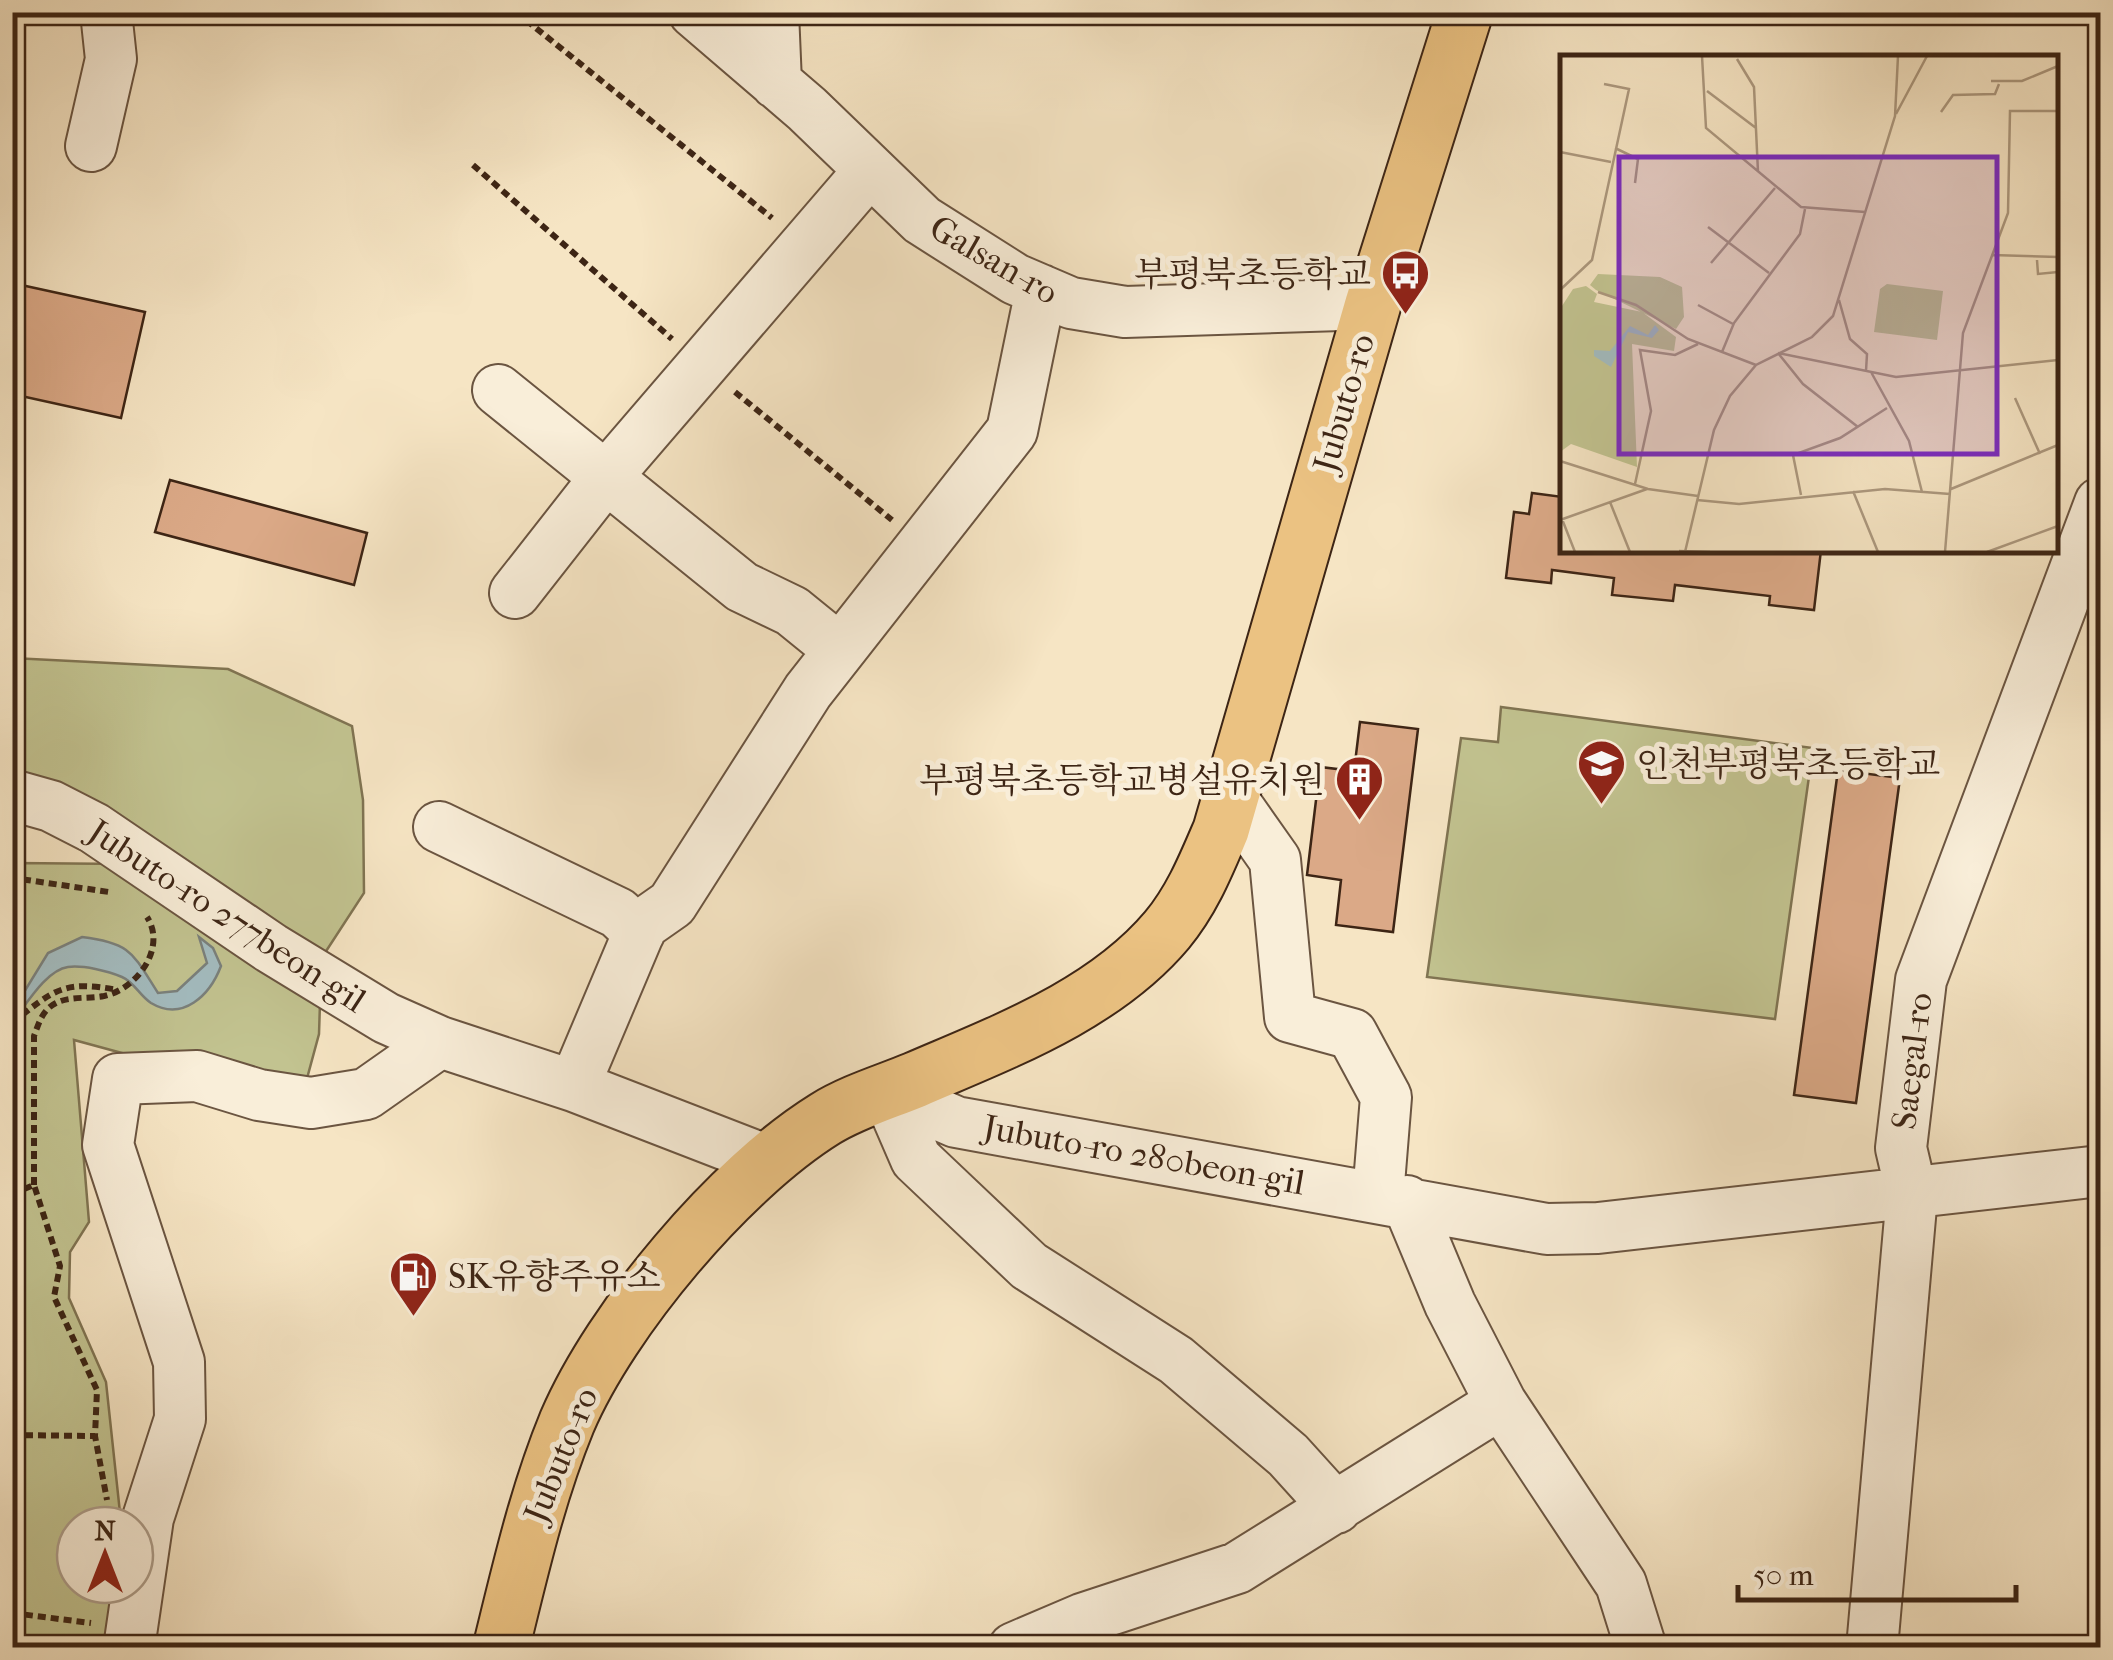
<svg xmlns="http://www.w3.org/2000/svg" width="2113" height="1660" font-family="'IM FELL French Canon','Noto Serif KR',serif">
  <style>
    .green { fill: #c2c390; stroke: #807452; stroke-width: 2.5 }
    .water { fill: #a3bcc0; stroke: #7a807c; stroke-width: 2.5 }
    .building { fill: #dba987; stroke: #3d2515; stroke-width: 2.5 }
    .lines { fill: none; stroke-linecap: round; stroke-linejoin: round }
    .minor-casing { stroke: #6b5541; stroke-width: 54 }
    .major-casing { stroke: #3d2515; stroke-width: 59 }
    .path { stroke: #3d2515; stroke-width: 6; stroke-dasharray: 8 5; stroke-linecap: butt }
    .minor { stroke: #f9eed9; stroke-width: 50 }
    .major { stroke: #ebc282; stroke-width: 55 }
    .labels { text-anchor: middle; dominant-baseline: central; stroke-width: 10; stroke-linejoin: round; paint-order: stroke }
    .street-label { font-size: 35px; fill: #3d2515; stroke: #f9eed9 }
    .poi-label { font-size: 35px; fill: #3d2515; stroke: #f9eed9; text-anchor: end }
    .inset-road { fill: none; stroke: #ac987e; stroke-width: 2.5 }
    .view { fill: #7b2cbf; fill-opacity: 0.15; stroke: #7b2cbf; stroke-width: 5 }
    .inset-edge { fill: none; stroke: #3d2515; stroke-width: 5 }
  </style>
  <rect width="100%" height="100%" fill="#f6e5c4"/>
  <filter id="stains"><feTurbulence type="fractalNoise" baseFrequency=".002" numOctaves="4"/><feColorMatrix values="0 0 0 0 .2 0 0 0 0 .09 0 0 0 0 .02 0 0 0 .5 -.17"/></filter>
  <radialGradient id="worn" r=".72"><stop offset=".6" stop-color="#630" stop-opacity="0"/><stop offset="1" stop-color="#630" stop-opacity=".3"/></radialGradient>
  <path class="green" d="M 12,658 L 228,669 L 352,726 L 363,800 L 364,893 L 319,962 L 13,778 Z
    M 1501,707 L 1813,748 L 1775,1019 L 1427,977 L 1461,738 L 1498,742 Z
    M 13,863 L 127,864 L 320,1003 L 319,1034 L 306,1082 L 144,1059 L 74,1040 L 89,1222 L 70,1252 L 69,1298 L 106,1382 L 121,1522 L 75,1525 L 75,1585 L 121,1585 L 114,1647 L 13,1648 Z"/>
  <path class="water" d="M 82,937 C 132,943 133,954 158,993 L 177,991 L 207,963 L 199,937 L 213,948 L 221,966 C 210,995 183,1022 151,1003 C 140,996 134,982 122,977 C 108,971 83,965 68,967 C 46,970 26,1005 13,1021 L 13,1010 L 48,953 Z"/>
  <path class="building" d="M 12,283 L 145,312 L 121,418 L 12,394 Z
    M 170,480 L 367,533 L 354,585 L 155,532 Z
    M 1532,493 L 1563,497 L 1563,550 L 1821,550 L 1814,610 L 1769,605 L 1770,596 L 1675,585 L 1673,601 L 1612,595 L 1614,578 L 1552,570 L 1551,583 L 1506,578 L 1514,512 L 1529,514 Z
    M 1360,722 L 1418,729 L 1393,932 L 1336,925 L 1341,880 L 1307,875 L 1320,767 L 1354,771 Z
    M 1838,770 L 1900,778 L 1856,1103 L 1794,1095 Z"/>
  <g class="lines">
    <defs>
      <path id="minor" d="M 694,12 L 807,109 L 922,220 L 1015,279 L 1071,303 L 1125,312 L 1373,304
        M 773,12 L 776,83
        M 91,146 L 111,59 L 106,12
        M 498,390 L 742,587 L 792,611 L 840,650
        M 515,593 L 606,477 L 870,170
        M 12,795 L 51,806 L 94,828 L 271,948 L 386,1018 L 440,1042 L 574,1086 L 768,1161
        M 1230,796 L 1275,860 L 1290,1017 L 1352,1034 L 1386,1097 L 1378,1196
        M 439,827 L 618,913 L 639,933
        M 574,1086 L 642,925 L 672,904 L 808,691 L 1012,431 L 1041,290
        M 887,1092 L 956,1122 L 1547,1229 L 1598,1228 L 2100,1171
        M 887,1092 L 916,1159 L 1029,1266 L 1176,1360 L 1288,1455 L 1336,1508
        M 1407,1201 L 1450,1304 L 1501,1403 L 1621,1584 L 1641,1648
        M 129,1648 L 148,1518 L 180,1419 L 179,1362 L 108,1145 L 118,1079 L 197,1076 L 259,1095 L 311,1103 L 366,1094 L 440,1042
        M 1014,1648 L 1082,1619 L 1237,1568 L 1501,1403
        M 1872,1648 L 1912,1195 L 1901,1148 L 1921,980 L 2100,503"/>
      <path id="major" d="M 501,1648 C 520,1571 537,1495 567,1422 C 611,1319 730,1178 825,1119 C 852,1102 886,1092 915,1080 C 1003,1042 1104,1005 1167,930 C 1192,900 1206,865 1221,830 L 1373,304 L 1465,12"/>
    </defs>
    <use href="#minor" class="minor-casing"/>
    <use href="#major" class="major-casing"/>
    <path class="path" d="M 516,12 L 772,218
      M 473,165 L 672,339
      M 735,392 L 892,520
      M 12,873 L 20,879 L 109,892
      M 12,1023 C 55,989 64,980 118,990
      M 34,1185 L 34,1036 C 39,1023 42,1010 56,1003 C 70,996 88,999 104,996 C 137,989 167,948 147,917
      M 12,1194 L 34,1185 L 60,1266 L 54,1297 L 97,1390 L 95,1436 L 107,1500
      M 12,1435 L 95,1436
      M 12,1613 L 91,1623"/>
    <use href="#minor" class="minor"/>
    <use href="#major" class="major"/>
  </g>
  <defs>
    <symbol id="bus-pin" viewBox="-11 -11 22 30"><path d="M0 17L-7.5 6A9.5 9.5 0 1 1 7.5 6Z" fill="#8f2418" stroke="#f9eed9"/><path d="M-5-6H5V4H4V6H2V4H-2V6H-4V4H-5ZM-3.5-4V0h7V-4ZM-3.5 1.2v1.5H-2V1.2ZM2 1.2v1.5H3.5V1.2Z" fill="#fff"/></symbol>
    <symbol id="school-pin" viewBox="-11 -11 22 30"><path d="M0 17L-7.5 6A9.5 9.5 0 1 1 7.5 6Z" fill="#8f2418" stroke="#f9eed9"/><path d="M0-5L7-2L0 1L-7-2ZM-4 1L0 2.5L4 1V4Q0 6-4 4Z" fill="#fff"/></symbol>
    <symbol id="building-pin" viewBox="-11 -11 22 30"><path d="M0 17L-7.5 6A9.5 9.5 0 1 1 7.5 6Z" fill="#8f2418" stroke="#f9eed9"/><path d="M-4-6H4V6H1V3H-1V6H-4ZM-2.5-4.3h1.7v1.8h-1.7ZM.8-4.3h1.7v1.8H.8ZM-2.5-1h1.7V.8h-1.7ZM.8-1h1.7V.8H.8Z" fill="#fff"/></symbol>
    <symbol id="fuel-pin" viewBox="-11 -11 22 30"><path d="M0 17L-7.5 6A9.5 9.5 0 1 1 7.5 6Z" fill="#8f2418" stroke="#f9eed9"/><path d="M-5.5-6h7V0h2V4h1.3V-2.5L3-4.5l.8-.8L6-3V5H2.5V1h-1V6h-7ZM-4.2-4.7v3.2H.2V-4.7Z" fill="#fff"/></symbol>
  </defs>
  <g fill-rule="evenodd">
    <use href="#bus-pin" x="1378" y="246" width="55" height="75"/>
    <use href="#school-pin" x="1574" y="736" width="55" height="75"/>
    <use href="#building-pin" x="1332" y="752" width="55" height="75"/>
    <use href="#fuel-pin" x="386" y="1248" width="55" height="75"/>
  </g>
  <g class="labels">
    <g class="street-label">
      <text transform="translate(994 260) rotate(30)">Galsan-ro</text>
      <text transform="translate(1344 403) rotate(-74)">Jubuto-ro</text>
      <text transform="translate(227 916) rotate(33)">Jubuto-ro 277beon-gil</text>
      <text transform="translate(1912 1061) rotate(-83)">Saegal-ro</text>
      <text transform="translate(1144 1155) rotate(10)">Jubuto-ro 280beon-gil</text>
      <text transform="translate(561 1455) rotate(-68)">Jubuto-ro</text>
    </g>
    <g class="poi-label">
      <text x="1371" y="274">부평북초등학교</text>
      <text x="1636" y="764" text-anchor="start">인천부평북초등학교</text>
      <text x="1325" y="780">부평북초등학교병설유치원</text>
      <text x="448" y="1276" text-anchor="start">SK유향주유소</text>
    </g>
  </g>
  <g transform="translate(1560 55)">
    <rect width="498" height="498" fill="#f6e5c4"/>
    <path d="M 38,219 L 100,222 L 122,232 L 124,262 L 116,274 L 36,235 L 30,230 ZM 327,229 L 383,236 L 377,285 L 314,277 L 320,234 ZM 26,231 L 37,239 L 34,247 L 82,257 L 116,282 L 114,296 L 72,289 L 77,412 L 11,389 L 0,397 L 0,254 L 13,234 Z" fill="#c2c390"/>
    <path d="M 95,270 L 99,275 L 92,283 L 68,277 L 51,312 L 34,301 L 34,295 L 50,296 L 70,271 L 88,280 Z" fill="#a3bcc0"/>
    <path class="inset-road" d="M 142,1 L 146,73 L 241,152 L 305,157M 177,4 L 194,32 L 198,117M 431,26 L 462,26 L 498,11M 147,36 L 196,73M 381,57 L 393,40 L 435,39 L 439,29M 336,59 L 367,1M 55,93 L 78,104 L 75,128M 0,97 L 51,107M 148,172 L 209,218M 432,200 L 498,202M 477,205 L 478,219 L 498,217M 151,208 L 215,133M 0,235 L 32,205 L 69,34 L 44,29M 38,237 L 76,250 L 128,284 L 196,310M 279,245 L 290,284 L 307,299 L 306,316M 138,250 L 173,269M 162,297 L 174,268 L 240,179 L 245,154M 218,298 L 336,322 L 498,305M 218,298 L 243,329 L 298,372M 311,317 L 349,386 L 362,437M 455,343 L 480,399M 0,406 L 88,434 L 138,441M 75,429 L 91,356 L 80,295 L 115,300 L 138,289M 391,434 L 498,390M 293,436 L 318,497M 241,440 L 233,400 L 280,383 L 327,353M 137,445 L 179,449 L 325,434 L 390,439M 50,447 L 70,497M 2,464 L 15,497M 0,465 L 87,434M 119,496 L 150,497M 125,497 L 154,375 L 170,341 L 196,310 L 252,282 L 273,261 L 335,61 L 338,1M 385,497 L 403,278 L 448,158 L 450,56 L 498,56M 427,497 L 498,471"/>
    <path class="view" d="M 59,102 L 437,102 L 437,399 L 59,399 Z"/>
    <rect width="498" height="498" class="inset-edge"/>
  </g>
  <rect width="2113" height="1660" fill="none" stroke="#f6e5c4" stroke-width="50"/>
  <rect x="15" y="15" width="2083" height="1630" fill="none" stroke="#3d2515" stroke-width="5"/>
  <rect x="25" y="25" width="2063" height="1610" fill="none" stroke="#3d2515" stroke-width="2.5"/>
  <g transform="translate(105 1555)"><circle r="48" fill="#f9eed9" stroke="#ae9e8b" stroke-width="2.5"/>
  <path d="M0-8L18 38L0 25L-18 38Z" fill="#8f2418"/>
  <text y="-15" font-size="28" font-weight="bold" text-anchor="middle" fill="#3d2515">N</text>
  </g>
  <path d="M1738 1585v15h278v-15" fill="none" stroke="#3d2515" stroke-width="5"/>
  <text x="1753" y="1585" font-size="30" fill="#3d2515" stroke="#f9eed9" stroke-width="8" paint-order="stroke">50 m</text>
  <rect width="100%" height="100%" filter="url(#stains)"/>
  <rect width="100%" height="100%" fill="url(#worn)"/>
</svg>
